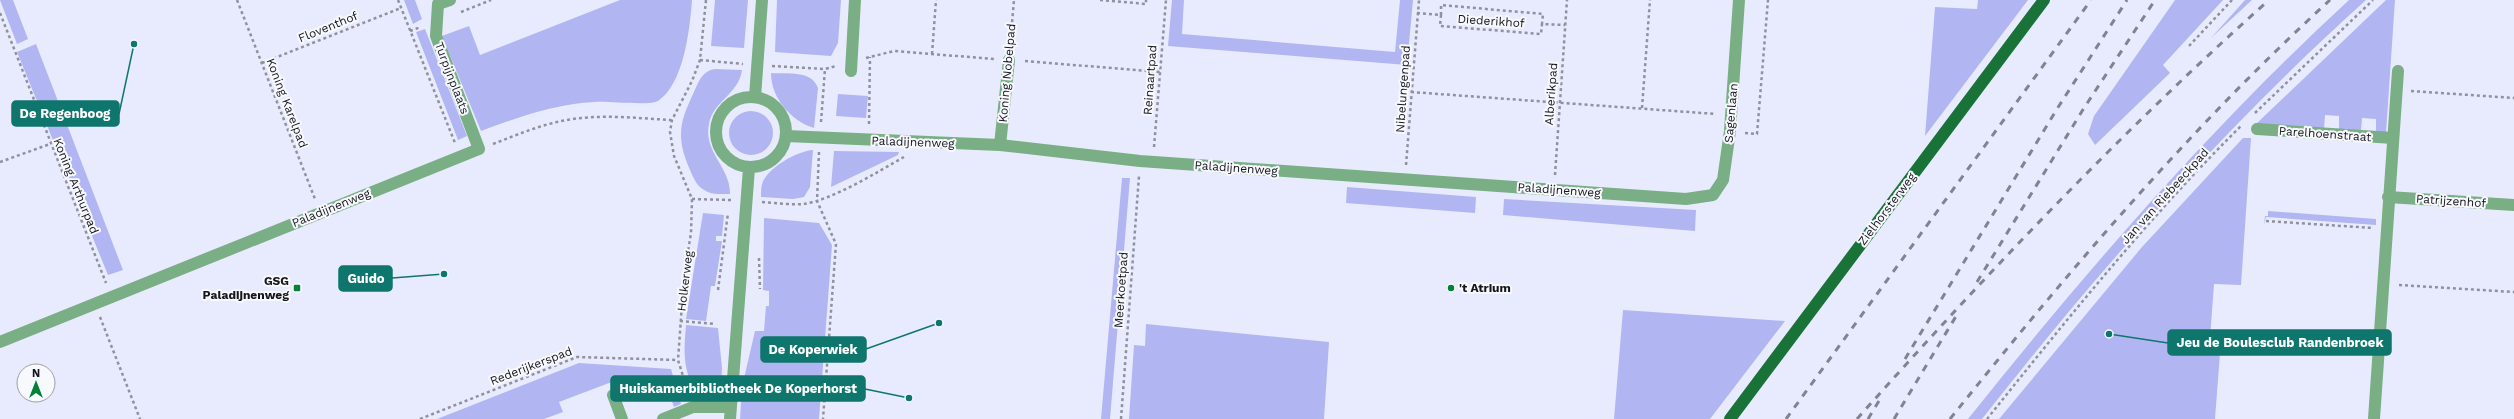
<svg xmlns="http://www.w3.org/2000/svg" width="2514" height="419" font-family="'Work Sans',sans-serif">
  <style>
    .green { fill: #b1b6f3 }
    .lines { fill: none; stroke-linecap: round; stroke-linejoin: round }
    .path { stroke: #8f919e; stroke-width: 2.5; stroke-dasharray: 3 3; stroke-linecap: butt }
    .minor { stroke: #7aae85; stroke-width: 12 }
    .major { stroke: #197338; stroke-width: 12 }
    .rail { stroke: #818390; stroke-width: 3; stroke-dasharray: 7 7; stroke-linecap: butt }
    .poi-dot { fill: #03813a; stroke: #f8f9fd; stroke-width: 1.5 }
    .labels { text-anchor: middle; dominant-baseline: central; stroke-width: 4; stroke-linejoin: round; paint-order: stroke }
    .street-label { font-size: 12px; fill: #16171e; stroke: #f8f9fd }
    .poi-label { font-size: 12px; font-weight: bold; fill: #16171e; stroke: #f8f9fd; text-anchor: end }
    .leader { fill: none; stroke: #0f766e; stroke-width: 1.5 }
    .callout-dot { fill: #0f766e; stroke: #f8f9fd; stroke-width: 1.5 }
    .callout { fill: #0f766e; stroke: #0f766e; stroke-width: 1.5 }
    .callout-label { font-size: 13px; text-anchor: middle; font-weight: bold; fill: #fff }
  </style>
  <rect width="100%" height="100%" fill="#e8ebfd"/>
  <path class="green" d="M 0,0 L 13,0 L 28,39 L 17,44 Z
    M 404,0 L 415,0 L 422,19 L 413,24 Z
    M 620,0 L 692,0 C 690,28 684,84 658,101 C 650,106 608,101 595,102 C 554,104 519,117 481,131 L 442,36 L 469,26 L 480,55 Z
    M 715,0 L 748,0 L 744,48 L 711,46 Z
    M 777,0 L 841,0 L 838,43 L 831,56 L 775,52 Z
    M 1172,0 L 1184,0 L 1182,34 L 1395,52 L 1400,0 L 1413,0 L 1407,65 L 1168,46 Z
    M 1978,0 L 2028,0 L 1925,136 L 1935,7 L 1977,9 Z
    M 2175,0 L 2223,0 L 2163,65 L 2170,73 L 2095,145 L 2088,134 L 2094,116 Z
    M 2245,0 L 2252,0 L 2211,38 Z
    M 2349,0 L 2366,0 C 2225,127 2099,270 1982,419 L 1968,419 C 2086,271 2210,128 2349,0 Z
    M 2386,0 L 2395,0 L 2386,133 L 2376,132 L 2376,119 L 2362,118 L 2361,131 L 2339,130 L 2339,116 L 2325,115 L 2324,129 L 2256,124 Z
    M 425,29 L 467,136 L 458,140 L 416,32 Z
    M 36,44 L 123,270 L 108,275 L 17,52 Z
    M 715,69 L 742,70 C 739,94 713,101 709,124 C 703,152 731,168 730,194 C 723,194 712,195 706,191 C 697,187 694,179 690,170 C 676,138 679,123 694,92 C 699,81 702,71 715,69 Z
    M 771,73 C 787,74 812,70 818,88 L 814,128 C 791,121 771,98 771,73 Z
    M 838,94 L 868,96 L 866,118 L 836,116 Z
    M729 133a22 22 0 1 1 44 0a22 22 0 1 1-44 0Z
    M 2243,138 L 2251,138 L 2241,285 L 2214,284 L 2209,352 L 2220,353 L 2215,419 L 1999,419 L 2142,247 Z
    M 813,150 L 810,187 L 804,197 L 793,199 L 761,197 C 761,193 761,188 762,184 C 767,168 797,151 813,150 Z
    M 834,151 L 899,152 L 898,155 L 831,187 Z
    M 1122,178 L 1130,178 L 1110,419 L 1101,419 Z
    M 1347,187 L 1476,197 L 1475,213 L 1346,203 Z
    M 1504,199 L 1696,210 L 1695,231 L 1503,215 Z
    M 2268,211 L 2376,219 L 2376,225 L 2266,217 L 2264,225 L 2265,216 L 2268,216 Z
    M 703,213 L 724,215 L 722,236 L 716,236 L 716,241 L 722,241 L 715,286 L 711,286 L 706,321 L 686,319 Z
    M 764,218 L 819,223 L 832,245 L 819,419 L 740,419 L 742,387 L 755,331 L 764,331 L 766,306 L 769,306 L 769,291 L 763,290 Z
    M 1623,310 L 1785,321 L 1710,419 L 1614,419 Z
    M 1146,324 L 1329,342 L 1324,419 L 1129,419 L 1134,345 L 1145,346 Z
    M 686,325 L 718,328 L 722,368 L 721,388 L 709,397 L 696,398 C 684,366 683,359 686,325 Z
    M 579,363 L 671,369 L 681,404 L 674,407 L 669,393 L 655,398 L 647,379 L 629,386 L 609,383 L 559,402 L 563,412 L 544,419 L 437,419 Z"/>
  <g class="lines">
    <path class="path" d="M 237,0 L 315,199
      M 398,0 L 455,143
      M 1100,0 L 1146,4 L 1146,0
      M 461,12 L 491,0
      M 0,13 L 106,283
      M 1417,13 L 1441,15 L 1440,26 L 1541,34 L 1542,24 L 1565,25
      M 1441,15 L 1441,5 L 1543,14 L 1542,24
      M 410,31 L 421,27
      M 1010,46 L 1014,0
      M 2189,46 L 2232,0
      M 932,54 L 936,0
      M 866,58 L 894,51 L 994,59
      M 700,60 L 743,64
      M 1025,61 L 1160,72
      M 262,63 L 401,8
      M 772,66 L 825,69 L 836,66
      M 2411,91 L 2514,98
      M 1411,92 L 1716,114
      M 1642,108 L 1650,0
      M 2255,113 L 2373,0
      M 821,122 L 825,69
      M 869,124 L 870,57
      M 1745,133 L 1757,134 L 1768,0
      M 493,144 C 514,136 535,127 557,122 C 594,113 634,118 671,120
      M 1154,147 L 1166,0
      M 819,152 L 817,201 L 836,244 L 823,419
      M 0,162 L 50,144
      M 1406,165 L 1419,0
      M 1555,175 L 1567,0
      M 692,199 L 731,200
      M 762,202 C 776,203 790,205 803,204 C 833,200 877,172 904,157
      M 2266,221 L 2373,228
      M 759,258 L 760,289
      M 2399,285 L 2514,292
      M 718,290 L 728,213
      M 100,317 L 140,419
      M 680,321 L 715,324
      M 688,392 L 678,360 L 684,276 L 691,233 L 692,199 L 674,156 L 670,132 L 672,120 L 692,81 L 700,60 L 706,0
      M 420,419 L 577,357 L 678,360
      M 1121,419 L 1139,176
      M 1987,419 C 2068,318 2150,216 2242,125"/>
    <path class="minor" d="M 851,71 L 855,0
      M716 132a35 35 0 1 1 70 0a35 35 0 1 1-70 0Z
      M 755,97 L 762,0
      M 2257,129 L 2393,138
      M 786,136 L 1000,145 L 1140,161 L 1686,199 L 1713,195 L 1723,180 L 1730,131 L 1739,0
      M 1000,145 L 1009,60
      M 2388,197 L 2514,205
      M 0,342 L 479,149 L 436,36 L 438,4 L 450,0
      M 613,395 L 622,419
      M 663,419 L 693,407 L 730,407
      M 730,419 L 749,168
      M 2374,419 L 2398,71"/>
    <path class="major" d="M 1730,419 L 2044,0"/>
    <path class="rail" d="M 1977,282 L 2084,108 L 2155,0
      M 1905,359 L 2057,109 L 2127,0
      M 1786,419 L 2091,0
      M 1857,419 C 1987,273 2123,130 2269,0
      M 1868,419 L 1882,396
      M 1894,419 L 1958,313
      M 1950,419 C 2068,272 2190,128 2330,0"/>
  </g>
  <g class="poi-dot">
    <rect x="293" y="284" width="8" height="8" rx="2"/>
    <circle cx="1451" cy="288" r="4"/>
  </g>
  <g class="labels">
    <g class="street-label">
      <text transform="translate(1491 21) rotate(4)">Diederikhof</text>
      <text transform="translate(328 27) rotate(-22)">Floventhof</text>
      <text transform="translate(1007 73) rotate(-85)">Koning Nobelpad</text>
      <text transform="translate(452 78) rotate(69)">Turpijnplaats</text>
      <text transform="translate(1150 80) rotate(-86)">Reinaartpad</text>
      <text transform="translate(1403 89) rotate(-86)">Nibelungenpad</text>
      <text transform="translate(1551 94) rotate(-86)">Alberikpad</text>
      <text transform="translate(287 103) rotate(69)">Koning Karelpad</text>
      <text transform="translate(1731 113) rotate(-85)">Sagenlaan</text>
      <text transform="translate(2325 134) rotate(4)">Parelhoenstraat</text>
      <text transform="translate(913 142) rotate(2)">Paladijnenweg</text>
      <text transform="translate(1236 168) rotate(4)">Paladijnenweg</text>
      <text transform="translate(76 186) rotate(68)">Koning Arthurpad</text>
      <text transform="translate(1559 190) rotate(4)">Paladijnenweg</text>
      <text transform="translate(2165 196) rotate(-48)">Jan van Riebeeckpad</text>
      <text transform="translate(2451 201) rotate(4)">Patrijzenhof</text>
      <text transform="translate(331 208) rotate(-22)">Paladijnenweg</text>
      <text transform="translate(1887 209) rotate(-53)">Zielhorsterweg</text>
      <text transform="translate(685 281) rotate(-83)">Holkerweg</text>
      <text transform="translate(1121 290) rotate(-86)">Meerkoetpad</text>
      <text transform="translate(531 366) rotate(-21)">Rederijkerspad</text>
    </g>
    <g class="poi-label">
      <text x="289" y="281">GSG<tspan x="289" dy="14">Paladijnenweg</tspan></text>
      <text x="1459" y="288" text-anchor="start">'t Atrium</text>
    </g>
  </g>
  <path class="leader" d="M134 44L119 114M444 274L392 278M2109 334L2168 343M939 323L866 349M909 398L865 389"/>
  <g class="callout-dot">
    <circle cx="134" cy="44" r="4"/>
    <circle cx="444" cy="274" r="4"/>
    <circle cx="2109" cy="334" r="4"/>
    <circle cx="939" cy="323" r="4"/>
    <circle cx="909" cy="398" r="4"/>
  </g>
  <g class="callout">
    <rect x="12" y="101" width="107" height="25" rx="4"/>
    <rect x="339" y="266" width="53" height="25" rx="4"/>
    <rect x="2168" y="330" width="223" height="25" rx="4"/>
    <rect x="761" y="337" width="105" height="25" rx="4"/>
    <rect x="611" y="376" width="254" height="25" rx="4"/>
  </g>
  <g class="callout-label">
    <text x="65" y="118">De Regenboog</text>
    <text x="366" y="283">Guido</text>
    <text x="2280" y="347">Jeu de Boulesclub Randenbroek</text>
    <text x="813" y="354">De Koperwiek</text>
    <text x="738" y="393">Huiskamerbibliotheek De Koperhorst</text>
  </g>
  <g transform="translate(36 383)"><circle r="19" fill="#f8f9fd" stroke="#9e9fa4"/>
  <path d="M0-3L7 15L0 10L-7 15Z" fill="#03813a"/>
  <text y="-6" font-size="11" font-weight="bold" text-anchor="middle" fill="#16171e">N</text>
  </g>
</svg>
